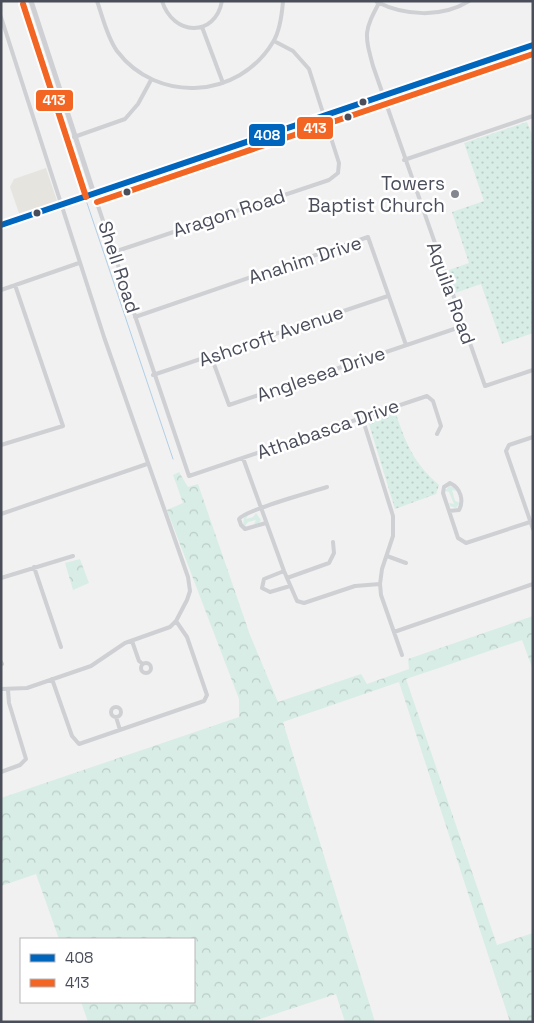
<svg xmlns="http://www.w3.org/2000/svg" width="534" height="1023" font-family="'Space Grotesk',sans-serif">
  <style>
    .commercial { fill: #e5e4df }
    .green { fill: #d8ede5 }
    .forest { fill: url(#forest-crowns) }
    .park { fill: url(#park-dots) }
    .water { fill: url(#water-ripples) }
    .lines { fill: none; stroke-linecap: round; stroke-linejoin: round }
    .stream { stroke: #b1cfe6; stroke-width: 1 }
    .minor { stroke: #cfd0d3; stroke-width: 4 }
    .tertiary { stroke: #cfd0d3; stroke-width: 5 }
    .bus-1-casing { stroke: #fff; stroke-width: 10 }
    .bus-2-casing { stroke: #fff; stroke-width: 10 }
    .bus-1 { stroke: #0065bd; stroke-width: 6 }
    .bus-2 { stroke: #f26522; stroke-width: 6 }
    .bus-dot { fill: #4a4e5b; stroke: #fff; stroke-width: 2 }
    .poi-dot { fill: #848790; stroke: #fff; stroke-width: 2 }
    .labels { text-anchor: middle; dominant-baseline: central; stroke-width: 5; stroke-linejoin: round; paint-order: stroke }
    .poi-label { font-size: 19px; fill: #4a4e5b; stroke: #fff; text-anchor: end }
    .street-label { font-size: 19px; fill: #4a4e5b; stroke: #fff }
    .line-badge { stroke: #fff; stroke-width: 2 }
    .badge-label { font-size: 14px; text-anchor: middle; font-weight: bold; fill: #fff }
  </style>
  <defs>
    <pattern id="forest-crowns" width="20" height="18" patternUnits="userSpaceOnUse" patternTransform="scale(1.25)"><rect width="20" height="18" fill="#d8ede5"/><path d="M2 6a3 3 0 1 1 6 0M12 15a3 3 0 1 1 6 0" fill="none" stroke="#bbcdc7"/></pattern>
    <pattern id="park-dots" width="8" height="8" patternUnits="userSpaceOnUse" patternTransform="scale(1.25)"><rect width="8" height="8" fill="#d8ede5"/><path d="M2 2h.1M6 6h.1" fill="none" stroke="#bbcdc7" stroke-width="1.8" stroke-linecap="round"/></pattern>
    <pattern id="water-ripples" width="26" height="14" patternUnits="userSpaceOnUse" patternTransform="scale(1.25)"><rect width="26" height="14" fill="#b1cfe6"/><path d="M2 4q2-2 4 0t4 0M15 11q2-2 4 0t4 0" fill="none" stroke="#92aabd"/></pattern>
  </defs>
  <rect width="100%" height="100%" fill="#f1f1f1"/>
  <path class="commercial" d="M 46,168 L 58,204 L 20,216 L 10,187 L 14,179 Z"/>
  <path class="green" d="M 449,486 L 454,487 L 456,491 L 452,490 L 455,501 L 460,503 L 456,508 L 450,506 L 449,503 L 454,504 L 449,492 L 445,491 Z
    M 256,513 L 261,520 L 259,523 L 254,524 L 256,520 L 248,522 L 245,526 L 243,525 L 244,517 L 248,515 L 246,519 L 253,517 Z"/>
  <path class="forest" d="M 179,472 L 188,487 L 198,484 L 250,635 L 278,702 L 361,674 L 367,684 L 409,669 L 408,659 L 533,616 L 533,670 L 522,640 L 406,679 L 497,945 L 533,933 L 533,1022 L 510,1022 L 399,682 L 283,722 L 375,1022 L 345,1022 L 336,994 L 251,1022 L 88,1022 L 81,1002 L 194,1002 L 194,939 L 59,939 L 36,874 L 1,886 L 1,798 L 239,717 L 239,699 L 167,510 L 183,503 L 173,475 Z
    M 80,559 L 89,583 L 73,590 L 65,563 Z"/>
  <path class="park" d="M 527,122 L 533,137 L 533,333 L 502,344 L 481,284 L 455,293 L 449,270 L 469,263 L 452,212 L 484,201 L 464,143 Z
    M 395,411 C 406,444 413,462 439,485 L 436,494 L 395,509 L 368,421 Z"/>
  <path class="water" d="M 20,1 L 23,1 L 84,190 L 81,191 Z"/>
  <g class="lines">
    <path class="stream" d="M 87,203 L 173,459"/>
    <path class="minor" d="M 97,1 C 103,18 107,37 117,51 C 157,104 239,99 273,42 C 280,31 282,14 283,1
      M 162,1 C 173,36 215,38 222,1
      M 380,1 C 364,31 364,33 373,66 L 485,386 L 533,370
      M 377,2 C 405,16 442,18 469,1
      M 1,17 L 104,337 L 188,577 L 190,591 L 187,600 L 176,621 L 170,627 L 125,643 L 91,666 L 27,688 L 1,689
      M 202,27 L 223,83
      M 74,137 L 125,119 L 138,104 L 151,80
      M 404,160 L 533,116
      M 94,194 L 189,476 L 427,396 L 433,401 L 441,426 L 437,434
      M 114,252 L 329,180 L 338,173 L 339,163 L 309,69 L 293,51 L 274,41
      M 1,290 L 79,263
      M 135,317 L 368,237 L 406,345
      M 211,356 L 229,405 L 463,326
      M 153,375 L 388,296
      M 362,417 L 393,516 L 393,536 L 382,569 L 380,584 L 381,595 L 402,655
      M 533,437 L 509,445 L 506,451 L 533,529
      M 1,445 L 63,426 L 15,285
      M 243,458 L 284,571 L 297,601 L 304,603 L 355,586 L 380,584
      M 449,511 L 459,510 C 464,501 461,488 450,483 L 444,487 L 443,493 L 458,538 L 466,543 L 530,522
      M 1,514 L 147,464
      M 266,523 L 245,529 L 241,525 L 239,519 C 245,510 312,492 327,487
      M 387,556 L 406,563
      M 34,567 L 61,647
      M 284,571 L 264,579 L 262,588 L 270,592 L 290,586
      M 1,578 L 73,556
      M 287,578 L 329,563 L 334,553 L 333,542
      M 394,632 L 533,584
      M 132,641 L 139,661 L 143,664
      M 1,662 L 2,664
      M141 668a5 5 0 1 1 10 0a5 5 0 1 1-10 0Z
      M 52,679 L 72,736 L 79,744 L 204,701 L 207,695 L 187,637 L 176,621
      M111 712a5 5 0 1 1 10 0a5 5 0 1 1-10 0Z
      M 116,717 L 120,730
      M 1,772 L 20,765 L 26,759 L 9,703 L 8,690"/>
    <path class="tertiary" d="M 31,1 L 94,194
      M 1,225 L 533,45"/>
    <defs>
      <path id="bus-1" d="M 1,225 L 533,45"/>
      <path id="bus-2" d="M 23,4 L 86,197
        M 97,202 L 533,54"/>
    </defs>
    <use href="#bus-1" class="bus-1-casing"/>
    <use href="#bus-2" class="bus-2-casing"/>
    <use href="#bus-1" class="bus-1"/>
    <use href="#bus-2" class="bus-2"/>
  </g>
  <g class="bus-dot">
    <circle cx="363" cy="102" r="4.5"/>
    <circle cx="348" cy="117" r="4.5"/>
    <circle cx="127" cy="192" r="4.5"/>
    <circle cx="37" cy="213" r="4.5"/>
  </g>
  <circle class="poi-dot" cx="455" cy="194" r="5"/>
  <g class="labels">
    <g class="poi-label">
      <text x="445" y="183">Towers<tspan x="445" dy="22">Baptist Church</tspan></text>
    </g>
    <g class="street-label">
      <text transform="translate(229 213) rotate(-18)">Aragon Road</text>
      <text transform="translate(305 260) rotate(-18)">Anahim Drive</text>
      <text transform="translate(119 267) rotate(72)">Shell Road</text>
      <text transform="translate(451 293) rotate(70)">Aquila Road</text>
      <text transform="translate(271 336) rotate(-19)">Ashcroft Avenue</text>
      <text transform="translate(321 374) rotate(-19)">Anglesea Drive</text>
      <text transform="translate(328 429) rotate(-19)">Athabasca Drive</text>
    </g>
  </g>
  <g class="line-badge">
    <rect x="35" y="89" width="39" height="23" rx="5" fill="#f26522"/>
    <rect x="296" y="116" width="38" height="24" rx="5" fill="#f26522"/>
    <rect x="248" y="123" width="38" height="24" rx="5" fill="#0065bd"/>
  </g>
  <g class="badge-label">
    <text x="54" y="105">413</text>
    <text x="315" y="133">413</text>
    <text x="267" y="140">408</text>
  </g>
  <rect width="534" height="1023" fill="none" stroke="#4a4e5b" stroke-width="5"/>
  <rect x="20" y="938" width="175" height="65" fill="#ffffff" stroke="#b7b8bd"/>
  <rect x="30" y="954" width="25" height="8" fill="#0065bd" stroke="#b7b8bd"/>
  <text x="65" y="963" font-size="15" fill="#4a4e5b">408</text>
  <rect x="30" y="979" width="25" height="8" fill="#f26522" stroke="#b7b8bd"/>
  <text x="65" y="988" font-size="15" fill="#4a4e5b">413</text>
</svg>
